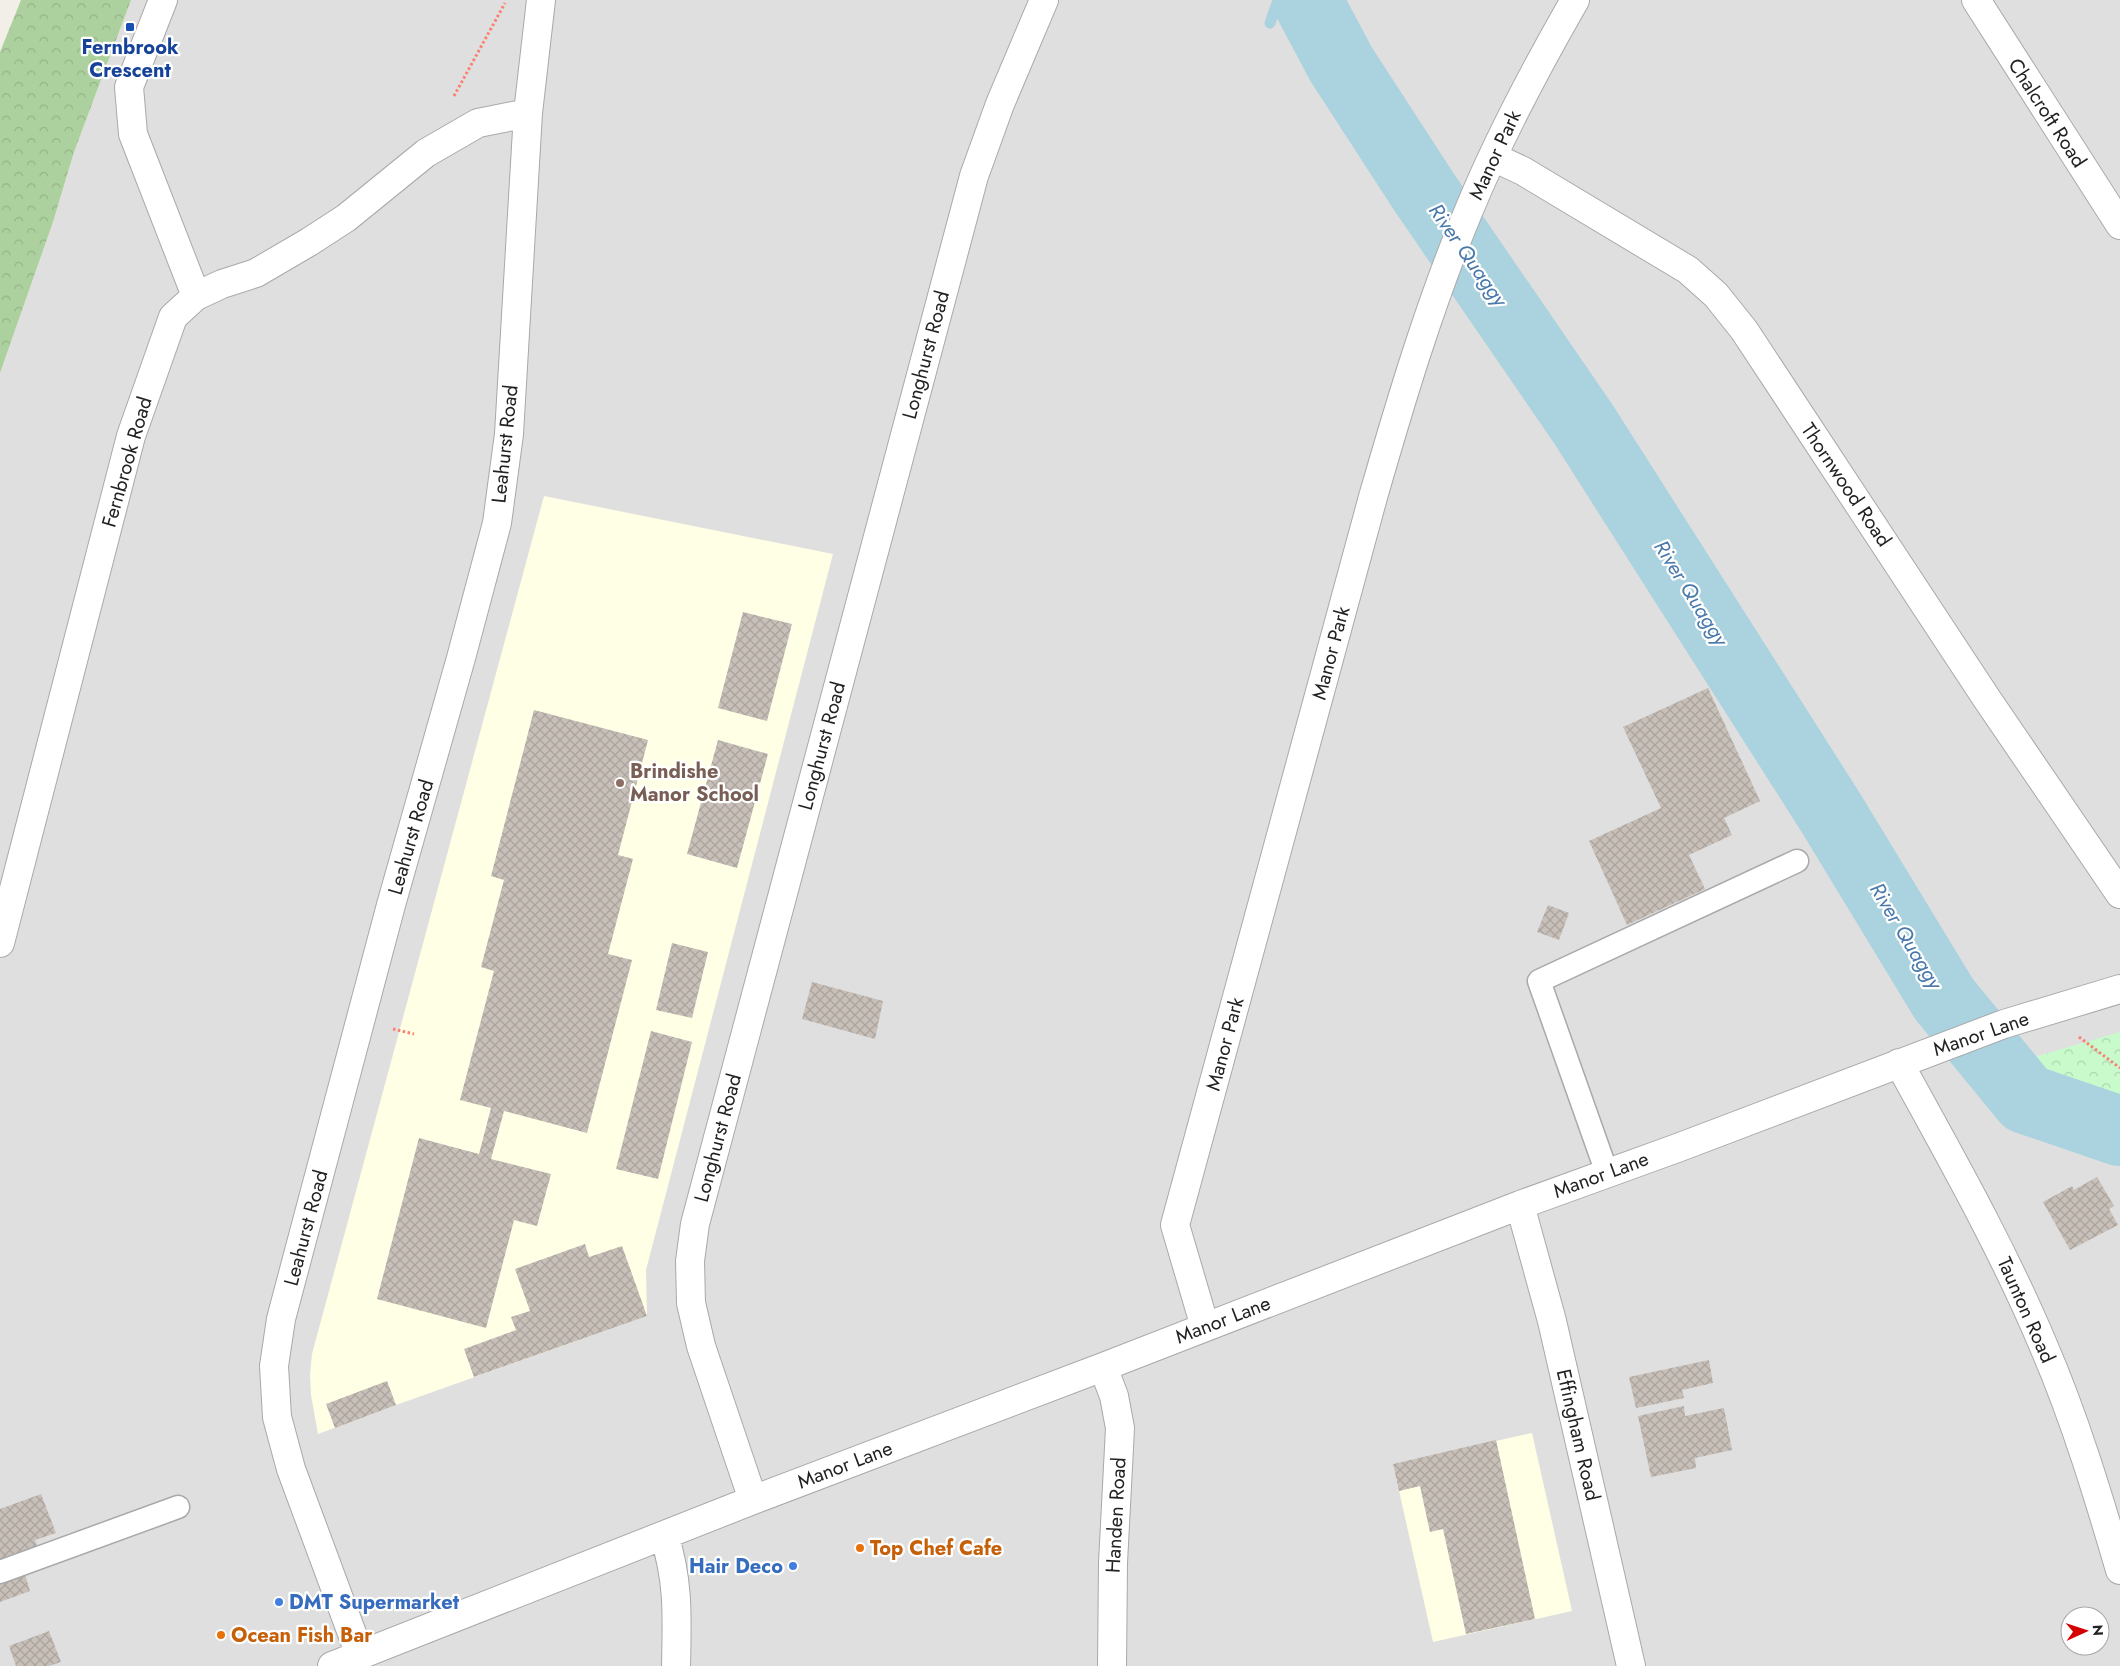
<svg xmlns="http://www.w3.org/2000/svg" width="2120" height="1666" font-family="Jost,sans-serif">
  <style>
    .residential { fill: #e0dfdf; fill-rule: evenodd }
    .education { fill: #ffffe5 }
    .forest { fill: url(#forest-crowns) }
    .park { fill: url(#park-crowns) }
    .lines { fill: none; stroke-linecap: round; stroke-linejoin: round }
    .stream { stroke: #aad3df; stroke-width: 11 }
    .river { stroke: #aad3df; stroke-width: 70 }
    .building { fill: url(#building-cross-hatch) }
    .service-casing { stroke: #a9a9a9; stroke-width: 25 }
    .minor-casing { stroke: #a9a9a9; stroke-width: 30 }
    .path { stroke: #fa8072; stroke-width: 3; stroke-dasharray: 2.5 2.5; stroke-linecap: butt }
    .service { stroke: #fff; stroke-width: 22 }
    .minor { stroke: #fff; stroke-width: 28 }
    .transit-dot { fill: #1a4fb4; stroke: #fff; stroke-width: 2 }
    .education-dot { fill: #8d6e63; stroke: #fff; stroke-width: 2 }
    .food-dot { fill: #e8710a; stroke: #fff; stroke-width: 2 }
    .shop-dot { fill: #3f7fe0; stroke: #fff; stroke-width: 2 }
    .labels { text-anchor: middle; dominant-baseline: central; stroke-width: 4.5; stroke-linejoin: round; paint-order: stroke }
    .transit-label { font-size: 20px; font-weight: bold; fill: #164399; stroke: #fff }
    .street-label { font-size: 20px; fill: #222; stroke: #fff }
    .education-label { font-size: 20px; font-weight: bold; fill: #785e54; stroke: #fff; text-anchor: start }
    .food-label { font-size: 20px; font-weight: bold; fill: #c56008; stroke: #fff; text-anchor: start }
    .shop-label { font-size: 20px; font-weight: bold; fill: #366cbe; stroke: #fff; text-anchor: end }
    .water-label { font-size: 21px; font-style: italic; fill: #4a7aab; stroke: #fff }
  </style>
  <defs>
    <pattern id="forest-crowns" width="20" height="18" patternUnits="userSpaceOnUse" patternTransform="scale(1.25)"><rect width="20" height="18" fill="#add19e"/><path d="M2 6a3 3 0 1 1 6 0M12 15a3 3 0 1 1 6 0" fill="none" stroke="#95b388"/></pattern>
    <pattern id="park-crowns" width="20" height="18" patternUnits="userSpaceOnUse" patternTransform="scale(1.25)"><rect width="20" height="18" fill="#c8facc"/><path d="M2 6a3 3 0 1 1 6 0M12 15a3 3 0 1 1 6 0" fill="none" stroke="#acd6af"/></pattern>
    <pattern id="building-cross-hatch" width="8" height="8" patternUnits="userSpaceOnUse" patternTransform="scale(1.25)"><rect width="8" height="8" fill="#c7bfb8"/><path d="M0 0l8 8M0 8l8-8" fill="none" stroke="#aba49e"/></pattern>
  </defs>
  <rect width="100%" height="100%" fill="#f2efe9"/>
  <path class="residential" d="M 131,0 L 2120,0 L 2120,1666 L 0,1666 L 0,373 L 53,222 L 74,152 ZM 2070,1616 L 2100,1616 L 2100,1646 L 2070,1646 Z"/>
  <path class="education" d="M 544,496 L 833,554 L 646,1270 L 647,1316 L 396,1405 L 318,1434 L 311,1395 L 310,1375 L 312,1354 Z
    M 1532,1433 L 1572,1611 L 1433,1642 L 1393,1464 Z"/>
  <path class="forest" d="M 21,0 L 131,0 L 74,152 L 53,222 L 0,373 L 0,52 Z"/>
  <path class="park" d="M 2120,1032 L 2120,1119 L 2074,1104 L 2034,1080 L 2027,1059 Z"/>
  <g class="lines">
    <path class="stream" d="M 1270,23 L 1278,0"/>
    <path class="river" d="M 1307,0 L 1341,64 L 1424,192 L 1584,425 L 1831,813 L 1944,999 L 2026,1099 L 2120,1131"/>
  </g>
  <path class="building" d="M 743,612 L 792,624 L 767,721 L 718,708 Z
    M 1708,688 L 1760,801 L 1724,818 L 1732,835 L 1689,855 L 1705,889 L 1627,925 L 1589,841 L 1661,808 L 1623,727 Z
    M 534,710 L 648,740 L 618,855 L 633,859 L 608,954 L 632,960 L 587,1133 L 504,1111 L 491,1159 L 551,1174 L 537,1226 L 514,1220 L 486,1328 L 377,1299 L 419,1138 L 479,1154 L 491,1108 L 460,1100 L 494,971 L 481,967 L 504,880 L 491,876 Z
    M 718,740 L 768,754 L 737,868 L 687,854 Z
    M 1548,905 L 1569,913 L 1559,940 L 1537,932 Z
    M 672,943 L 708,952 L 692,1018 L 656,1010 Z
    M 812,982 L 883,1001 L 875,1039 L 802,1019 Z
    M 651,1031 L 692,1042 L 658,1179 L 616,1169 Z
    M 2097,1177 L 2114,1206 L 2109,1209 L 2118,1225 L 2070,1250 L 2043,1202 L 2072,1186 L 2074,1190 Z
    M 585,1244 L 589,1257 L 622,1246 L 647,1316 L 474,1377 L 464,1349 L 516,1330 L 511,1317 L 530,1311 L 515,1269 Z
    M 1709,1360 L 1713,1383 L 1682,1390 L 1684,1398 L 1636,1408 L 1629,1377 Z
    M 387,1381 L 396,1405 L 335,1428 L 326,1404 Z
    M 1684,1406 L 1685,1416 L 1724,1408 L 1732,1450 L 1695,1458 L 1696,1468 L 1651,1477 L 1638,1416 Z
    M 1496,1440 L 1535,1619 L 1466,1634 L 1443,1529 L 1430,1532 L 1420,1486 L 1399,1491 L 1393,1464 Z
    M 41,1494 L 56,1533 L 35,1540 L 39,1552 L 0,1565 L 0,1509 Z
    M 24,1571 L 30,1591 L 0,1602 L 0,1580 Z
    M 49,1631 L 61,1662 L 49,1666 L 16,1666 L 9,1646 Z"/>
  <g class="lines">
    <defs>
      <path id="service" d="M 1607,1173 L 1539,981 L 1797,861
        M 0,1572 L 178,1507"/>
      <path id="minor" d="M 163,0 L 129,87 L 133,134 L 196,296
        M 1976,0 L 2120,225
        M 1493,157 L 1523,171 L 1688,270 L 1716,295 L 1744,330 L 1987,699 L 2120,894
        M 0,943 L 131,436 L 173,317 L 196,296 L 222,284 L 256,273 L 309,242 L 346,218 L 426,153 L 478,123 L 528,113
        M 1899,1063 C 1950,1156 2003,1249 2044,1347 C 2075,1419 2098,1495 2120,1570
        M 1520,1205 L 1552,1321 L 1631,1666
        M 1205,1327 L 1175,1225 L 1373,497 C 1401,400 1430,303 1469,210 C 1499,137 1536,68 1575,0
        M 1103,1367 L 1114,1396 L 1120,1428 L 1113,1563 L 1112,1666
        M 753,1500 L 701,1346 L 691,1303 L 690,1261 L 695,1224 L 974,176 L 1000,104 L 1044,0
        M 664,1535 C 679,1581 677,1618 676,1666
        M 360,1655 L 291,1469 L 277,1417 L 274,1366 L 281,1319 L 391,905 L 461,658 L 497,523 L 509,434 L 528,113 L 541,0
        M 332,1666 L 753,1500 L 1103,1367 L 1520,1205 L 1680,1147 L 2004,1024 L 2120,989"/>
    </defs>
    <use href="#service" class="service-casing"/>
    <use href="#minor" class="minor-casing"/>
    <path class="path" d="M 454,96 L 505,3
      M 393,1029 L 414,1034
      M 2079,1037 L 2120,1068"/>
    <use href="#service" class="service"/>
    <use href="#minor" class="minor"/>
  </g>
  <rect class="transit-dot" x="125" y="22" width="10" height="10" rx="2.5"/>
  <circle class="education-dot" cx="620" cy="783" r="5"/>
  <g class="food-dot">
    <circle cx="860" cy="1548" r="5"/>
    <circle cx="221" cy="1635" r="5"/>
  </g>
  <g class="shop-dot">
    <circle cx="793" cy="1566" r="5"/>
    <circle cx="279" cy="1602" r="5"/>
  </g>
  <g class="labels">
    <g class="transit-label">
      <text x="130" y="47">Fernbrook<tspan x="130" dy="23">Crescent</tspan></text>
    </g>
    <g class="street-label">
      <text transform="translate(2047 113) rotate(57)">Chalcroft Road</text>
      <text transform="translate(1495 155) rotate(-65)">Manor Park</text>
      <text transform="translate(926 355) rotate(-75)">Longhurst Road</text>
      <text transform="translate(505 444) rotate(-84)">Leahurst Road</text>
      <text transform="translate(127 462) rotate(-74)">Fernbrook Road</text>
      <text transform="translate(1846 485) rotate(56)">Thornwood Road</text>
      <text transform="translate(1331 653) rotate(-75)">Manor Park</text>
      <text transform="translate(822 746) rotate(-75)">Longhurst Road</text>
      <text transform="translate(411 837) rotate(-74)">Leahurst Road</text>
      <text transform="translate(1981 1034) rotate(-19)">Manor Lane</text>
      <text transform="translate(1225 1044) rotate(-75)">Manor Park</text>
      <text transform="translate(718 1138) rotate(-75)">Longhurst Road</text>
      <text transform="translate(1601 1175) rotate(-20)">Manor Lane</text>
      <text transform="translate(306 1228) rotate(-75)">Leahurst Road</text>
      <text transform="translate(2026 1310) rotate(66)">Taunton Road</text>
      <text transform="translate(1223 1320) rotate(-21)">Manor Lane</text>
      <text transform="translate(1578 1435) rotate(77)">Effingham Road</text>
      <text transform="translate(845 1465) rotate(-21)">Manor Lane</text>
      <text transform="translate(1116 1515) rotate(-87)">Handen Road</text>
    </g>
    <g class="education-label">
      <text x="630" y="771">Brindishe<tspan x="630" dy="23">Manor School</tspan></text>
    </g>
    <g class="food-label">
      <text x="870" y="1548">Top Chef Cafe</text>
      <text x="231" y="1635">Ocean Fish Bar</text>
    </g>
    <g class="shop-label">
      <text x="783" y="1566">Hair Deco</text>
      <text x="289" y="1602" text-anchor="start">DMT Supermarket</text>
    </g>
    <g class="water-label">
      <text transform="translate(1468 255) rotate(55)">River Quaggy</text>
      <text transform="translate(1691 593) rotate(58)">River Quaggy</text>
      <text transform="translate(1906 936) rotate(59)">River Quaggy</text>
    </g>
  </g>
  <g transform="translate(2085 1631) rotate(87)"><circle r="24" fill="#ffffff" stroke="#a7a7a7"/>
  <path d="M0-4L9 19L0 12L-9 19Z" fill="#d40000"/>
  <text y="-8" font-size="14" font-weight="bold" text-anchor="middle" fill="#222222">N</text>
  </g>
</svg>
